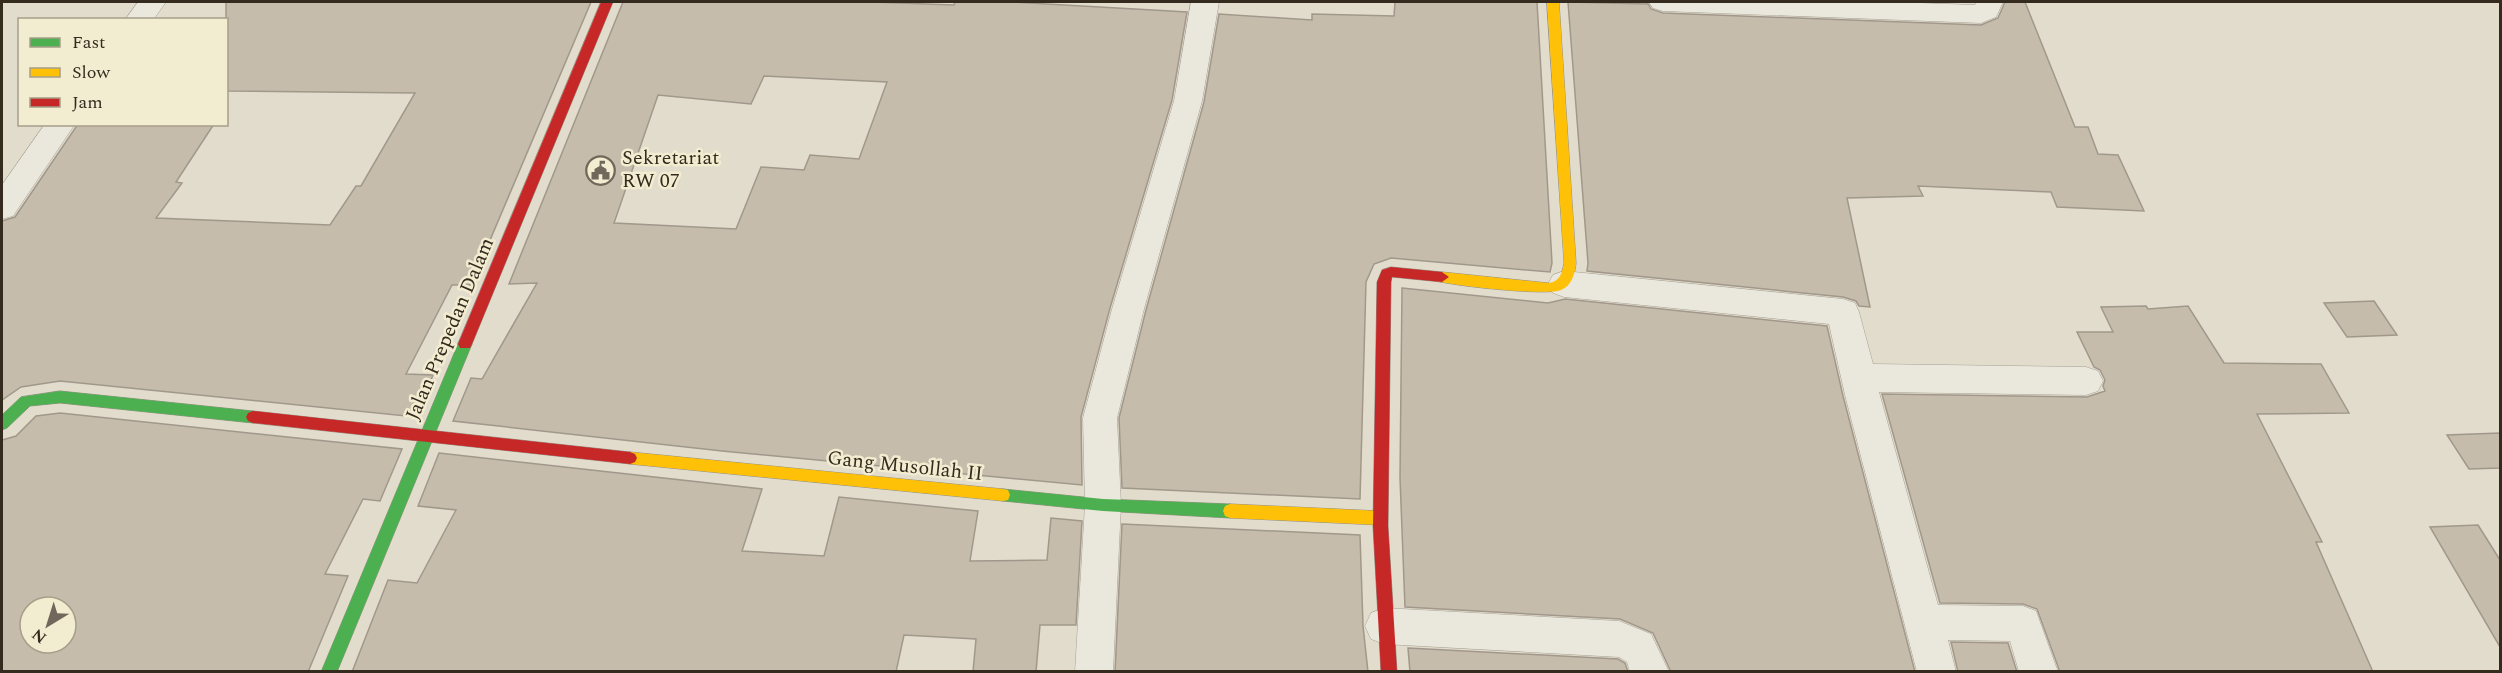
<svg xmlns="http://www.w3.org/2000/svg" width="2502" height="673" font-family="Spectral,serif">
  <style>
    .building { fill: #c5bcac; stroke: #a1988b; stroke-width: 1.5; fill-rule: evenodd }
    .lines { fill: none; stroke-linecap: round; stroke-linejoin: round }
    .street-casing { stroke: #a6a195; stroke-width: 1 }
    .fast-casing { stroke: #969084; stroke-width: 1 }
    .slow-casing { stroke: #969084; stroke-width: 1 }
    .jam-casing { stroke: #969084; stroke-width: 1 }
    .street { fill: #eae7dc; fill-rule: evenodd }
    .fast { fill: #4caf50; fill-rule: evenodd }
    .slow { fill: #ffc107; fill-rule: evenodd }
    .jam { fill: #c62828; fill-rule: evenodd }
    .labels { text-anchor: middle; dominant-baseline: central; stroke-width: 5; stroke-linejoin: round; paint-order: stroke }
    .poi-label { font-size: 20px; fill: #342a1e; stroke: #f2ecd1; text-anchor: start }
    .street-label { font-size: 20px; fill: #342a1e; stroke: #f2ecd1 }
  </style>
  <rect width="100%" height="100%" fill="#e1dccb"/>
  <path class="building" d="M 226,2 L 591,2 L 471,285 L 452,285 L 406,374 L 433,375 L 416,417 L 60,381 L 21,387 L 2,400 L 2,221 L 15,217 L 78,124 L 214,124 L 176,182 L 182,183 L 156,218 L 330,225 L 356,186 L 361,186 L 415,93 L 226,91 Z
    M 623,2 L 871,2 L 954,5 L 955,2 L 1012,2 L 1187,12 L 1172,100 L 1110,308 L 1081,417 L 1082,485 L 722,451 L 453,421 L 471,378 L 482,379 L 537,283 L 509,284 ZM 764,76 L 887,82 L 859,159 L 810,155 L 804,170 L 761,167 L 736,229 L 614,223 L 658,95 L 751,104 Z
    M 1395,2 L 1537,2 L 1552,263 L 1550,272 L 1391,258 L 1374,264 L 1366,282 L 1360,499 L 1122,488 L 1119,418 L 1146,310 L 1204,102 L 1219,14 L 1312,20 L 1312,14 L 1394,16 Z
    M 1568,2 L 1647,4 L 1647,2 L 1651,9 L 1663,13 L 1981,25 L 1998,18 L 2005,2 L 2025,2 L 2075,127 L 2088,127 L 2098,154 L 2118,155 L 2144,211 L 2057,207 L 2051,192 L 1918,186 L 1923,196 L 1847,198 L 1870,307 L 1859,306 L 1856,301 L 1843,297 L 1587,271 L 1588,263 Z
    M 1402,288 L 1548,303 L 1565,299 L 1827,326 L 1843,396 L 1915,672 L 1671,672 L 1653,633 L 1620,619 L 1405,607 L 1400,478 Z
    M 2374,301 L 2397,335 L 2347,337 L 2324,303 Z
    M 2146,306 L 2148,309 L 2188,306 L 2224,363 L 2321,364 L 2349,413 L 2257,414 L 2322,542 L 2316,542 L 2373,672 L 2060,672 L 2037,609 L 2023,604 L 1940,603 L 1882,394 L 2087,397 L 2105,391 L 2103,386 L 2105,380 L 2100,370 L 2094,367 L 2077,332 L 2113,332 L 2101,307 Z
    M 60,413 L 402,449 L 380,501 L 363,499 L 325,574 L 348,576 L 308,672 L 2,672 L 2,440 L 16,436 L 36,416 ZM 30,607 L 66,607 L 66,643 L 30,643 Z
    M 2500,433 L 2500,468 L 2469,469 L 2447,435 Z
    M 439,453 L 762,489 L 742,551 L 824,556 L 839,497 L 978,511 L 970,561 L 1047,560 L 1051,518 L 1082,521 L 1076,625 L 1040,625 L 1036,672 L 973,672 L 976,639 L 904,635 L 896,672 L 352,672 L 388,580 L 417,583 L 456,510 L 418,506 Z
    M 1122,524 L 1360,535 L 1363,626 L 1368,672 L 1115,672 Z
    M 2478,525 L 2500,560 L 2500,647 L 2430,527 Z
    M 1951,642 L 2008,643 L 2017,672 L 1958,672 Z
    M 1408,648 L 1618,659 L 1625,663 L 1628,672 L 1410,672 Z"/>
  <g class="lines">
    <defs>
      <path id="street" d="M 138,2 L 166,2 L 153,20 L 125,20 Z
        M 1191,2 L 1219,2 L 1202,101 L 1144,309 L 1117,418 L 1121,505 L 1113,672 L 1075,672 L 1085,505 L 1083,418 L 1112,309 L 1174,101 Z
        M 1649,2 L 1892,2 L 1975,5 L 1976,2 L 2003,2 L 1996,17 L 1981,23 L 1663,11 L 1653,8 Z
        M 45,124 L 75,124 L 13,216 L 2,219 L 2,185 Z
        M 1564,271 L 1843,299 L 1855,303 L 1859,312 L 1873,364 L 2086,367 L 2098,371 L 2103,381 L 2098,391 L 2086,395 L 1879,392 L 1938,605 L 2023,606 L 2036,611 L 2058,672 L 2019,672 L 2010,641 L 1948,640 L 1956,672 L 1917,672 L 1845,395 L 1829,324 L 1564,297 L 1553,293 L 1548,284 L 1553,275 Z
        M 1384,608 L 1619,621 L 1651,634 L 1669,672 L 1630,672 L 1627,662 L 1619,657 L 1384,644 L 1371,639 L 1365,626 L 1371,613 Z"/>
      <path id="fast" d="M 465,338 L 470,340 L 472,344 L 337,672 L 321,672 L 458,344 L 460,340 Z
        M 60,391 L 253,411 L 258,413 L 260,417 L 258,421 L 253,423 L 60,403 L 30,406 L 7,428 L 2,430 L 2,415 L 21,397 Z
        M 1003,489 L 1103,499 L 1230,504 L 1235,506 L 1237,511 L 1235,516 L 1230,518 L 1103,511 L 1003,501 L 998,500 L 996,495 L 998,490 Z"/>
      <path id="slow" d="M 1547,2 L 1559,2 L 1576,263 C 1575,273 1572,286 1561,290 C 1547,296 1454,286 1437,281 L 1435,277 L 1442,272 L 1548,283 C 1560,282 1562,273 1564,263 Z
        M 630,452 L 1003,489 L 1008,490 L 1010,495 L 1008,500 L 1003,501 L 630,464 L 625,462 L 623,458 L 625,454 Z
        M 1230,504 L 1380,511 L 1385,513 L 1387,518 L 1385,523 L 1380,525 L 1230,518 L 1225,516 L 1223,511 L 1225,506 Z"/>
      <path id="jam" d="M 601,2 L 613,2 L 472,344 L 470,348 L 460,348 L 458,344 Z
        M 1391,267 L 1442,272 L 1449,277 L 1442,282 L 1392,277 L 1391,282 L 1388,526 L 1397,672 L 1381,672 L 1373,526 L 1377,282 L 1382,270 Z
        M 253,411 L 630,452 L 635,454 L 637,458 L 635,462 L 630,464 L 253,423 L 248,421 L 246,417 L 248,413 Z"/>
    </defs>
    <use href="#street" class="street-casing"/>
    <use href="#fast" class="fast-casing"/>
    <use href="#slow" class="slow-casing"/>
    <use href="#jam" class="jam-casing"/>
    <use href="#street" class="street"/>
    <use href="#fast" class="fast"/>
    <use href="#slow" class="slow"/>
    <use href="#jam" class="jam"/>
  </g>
  <defs>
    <symbol id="civic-ring" viewBox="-11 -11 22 22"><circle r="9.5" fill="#f2ecd1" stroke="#71685b" stroke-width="1.5"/><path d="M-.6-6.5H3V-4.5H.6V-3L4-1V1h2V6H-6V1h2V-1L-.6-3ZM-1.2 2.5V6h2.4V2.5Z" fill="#71685b"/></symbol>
  </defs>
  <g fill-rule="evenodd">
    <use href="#civic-ring" x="584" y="154" width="33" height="33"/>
  </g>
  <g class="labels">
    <g class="poi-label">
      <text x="622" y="158">Sekretariat<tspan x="622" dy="23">RW 07</tspan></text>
    </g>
    <g class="street-label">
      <text transform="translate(450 329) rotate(-67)">Jalan Prepedan Dalam</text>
      <text transform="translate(905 466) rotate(6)">Gang Musollah II</text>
    </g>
  </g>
  <rect width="2502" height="673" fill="none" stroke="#342a1e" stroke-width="6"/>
  <rect x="18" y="18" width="210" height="108" fill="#f2ecd1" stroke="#a69e89" stroke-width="1.5"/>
  <rect x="30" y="38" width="30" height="9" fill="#4caf50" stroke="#a69e89" stroke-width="1.5"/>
  <text x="72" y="48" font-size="18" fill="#342a1e">Fast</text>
  <rect x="30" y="68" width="30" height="9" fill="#ffc107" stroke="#a69e89" stroke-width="1.5"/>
  <text x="72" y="78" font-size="18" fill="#342a1e">Slow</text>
  <rect x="30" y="98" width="30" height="9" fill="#c62828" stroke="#a69e89" stroke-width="1.5"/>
  <text x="72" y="108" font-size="18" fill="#342a1e">Jam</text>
  <g transform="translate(48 625) rotate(218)"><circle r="28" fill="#f2ecd1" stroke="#a69e89" stroke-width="1.5"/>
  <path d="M0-4.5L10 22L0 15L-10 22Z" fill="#71685b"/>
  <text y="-9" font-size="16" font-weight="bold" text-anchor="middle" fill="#342a1e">N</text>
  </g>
</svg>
